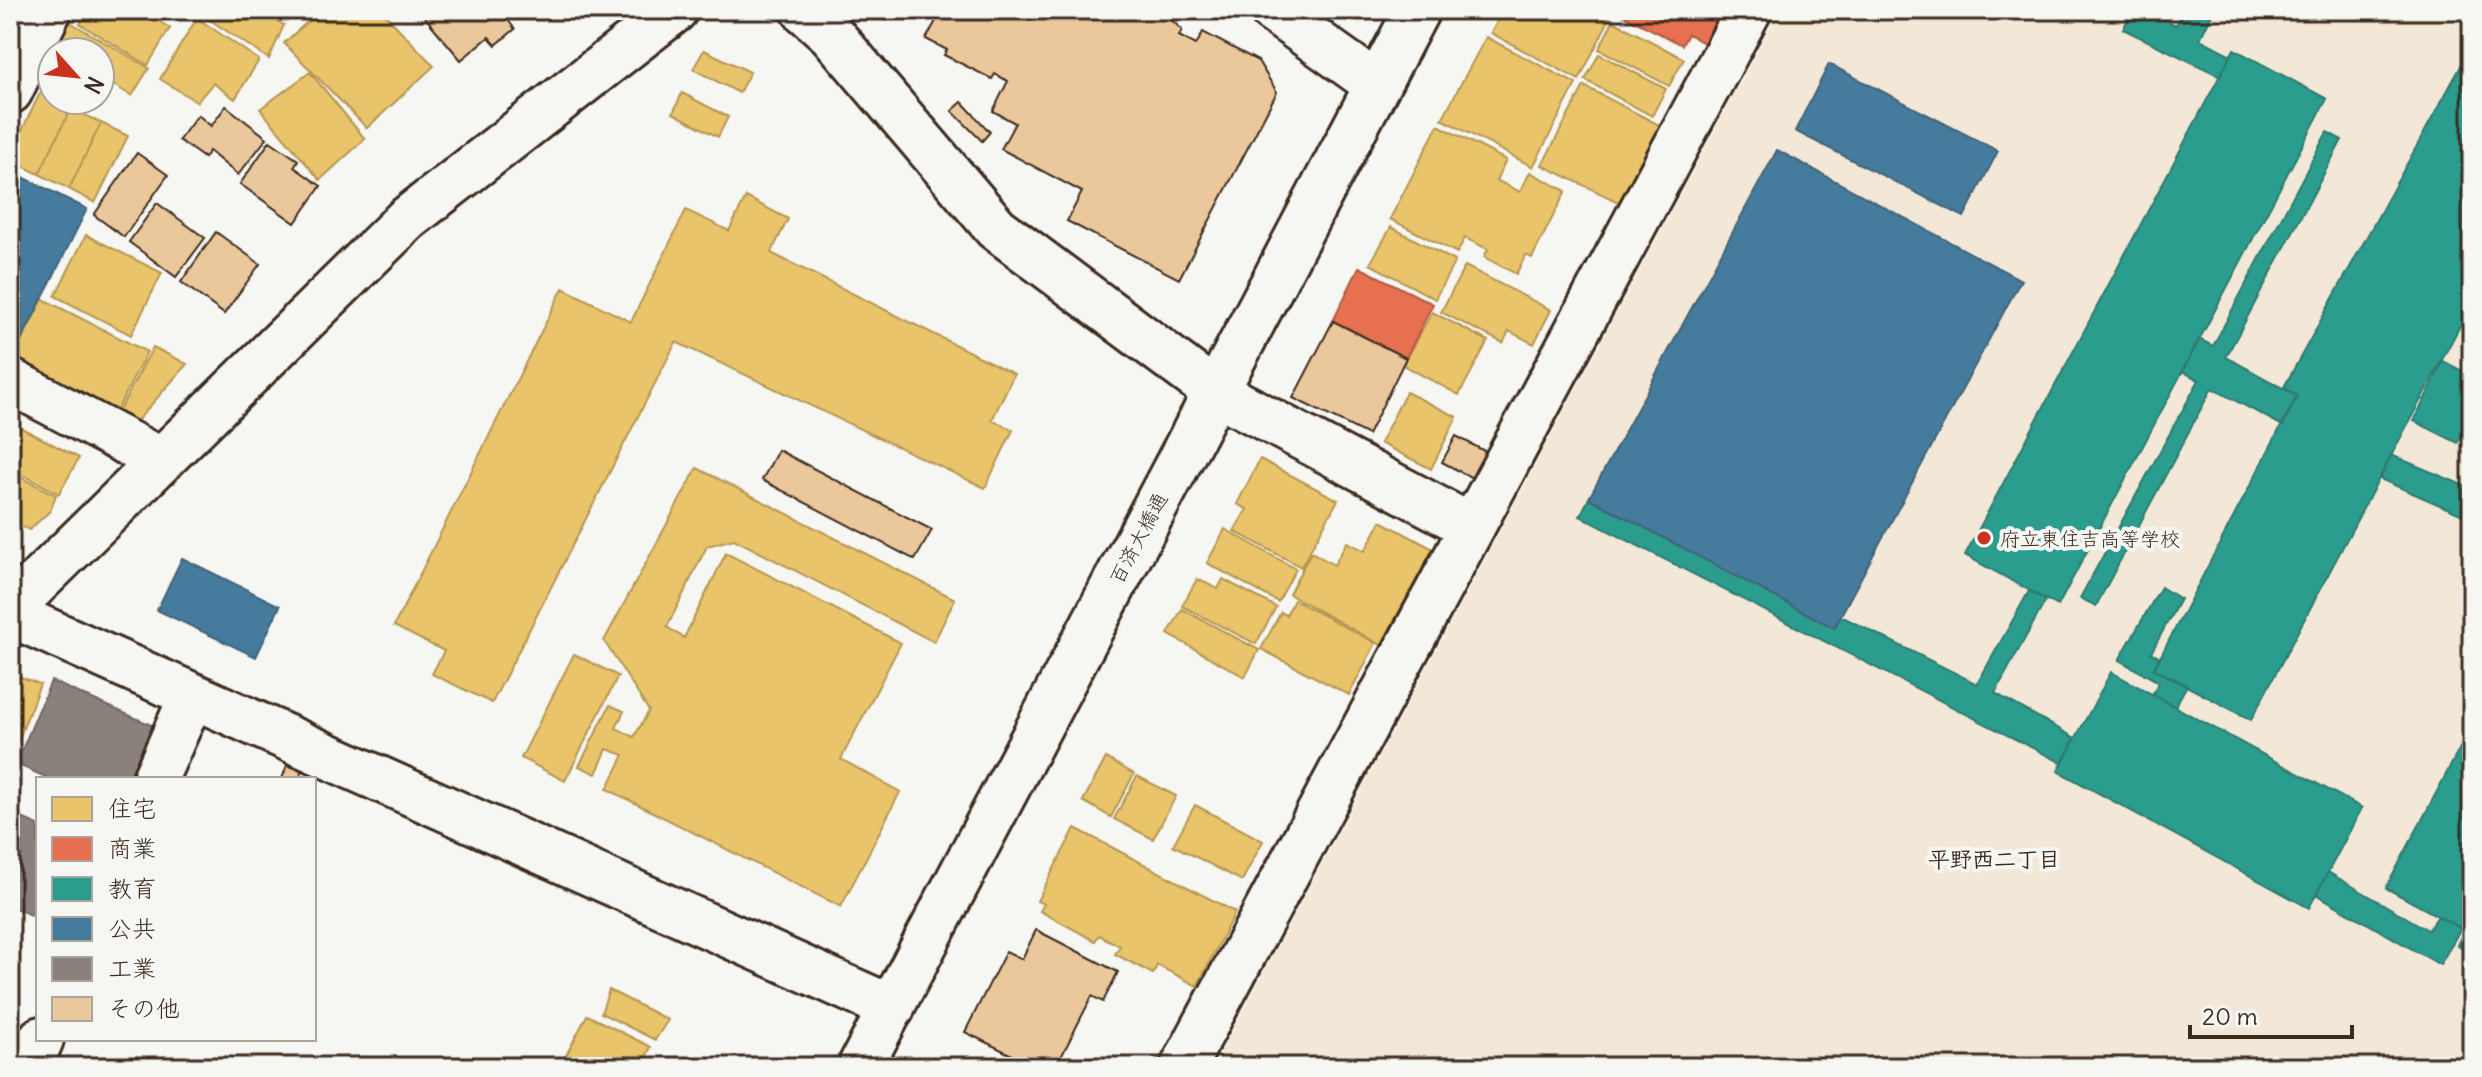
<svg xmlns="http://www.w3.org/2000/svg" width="2482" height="1077" font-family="Delius,'Klee One',sans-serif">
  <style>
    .built { fill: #f3e8d8 }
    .homes { fill: #e9c46a; stroke: #b59653; stroke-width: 2 }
    .shops { fill: #e76f51; stroke: #b35a42; stroke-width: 2 }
    .schools { fill: #2a9d8f; stroke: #2f7a6d; stroke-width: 2 }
    .public { fill: #457b9d; stroke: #426377; stroke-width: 2 }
    .industry { fill: #8a817c; stroke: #726760; stroke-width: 2 }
    .building { fill: #ebc79c; stroke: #3b2a1e; stroke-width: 2 }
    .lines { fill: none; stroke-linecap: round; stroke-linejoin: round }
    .minor-casing { stroke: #3b2a1e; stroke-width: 50 }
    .tertiary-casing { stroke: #3b2a1e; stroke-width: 50 }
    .minor { stroke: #f6f6f2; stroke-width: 44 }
    .tertiary { stroke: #f6f6f2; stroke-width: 44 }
    .poi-dot { fill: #c8321e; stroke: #f6f6f2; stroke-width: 3 }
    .labels { text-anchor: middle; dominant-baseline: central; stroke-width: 8; stroke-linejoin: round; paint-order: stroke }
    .street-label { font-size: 20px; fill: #3b2a1e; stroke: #f6f6f2 }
    .poi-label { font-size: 20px; fill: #3b2a1e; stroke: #f6f6f2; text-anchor: start }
    .neighbourhood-label { font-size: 22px; font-weight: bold; fill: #3b2a1e; stroke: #f6f6f2 }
  </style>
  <rect width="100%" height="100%" fill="#f6f6f2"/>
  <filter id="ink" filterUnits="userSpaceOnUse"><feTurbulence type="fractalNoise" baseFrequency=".0125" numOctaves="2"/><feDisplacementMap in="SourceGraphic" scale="16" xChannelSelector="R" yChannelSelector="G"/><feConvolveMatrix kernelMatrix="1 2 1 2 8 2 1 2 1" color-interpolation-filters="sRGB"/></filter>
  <g filter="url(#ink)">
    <path class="built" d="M 1779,10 L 2472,10 L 2472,1067 L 1213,1067 Z"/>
    <path class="homes" d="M 88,10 L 140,10 L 170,28 L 148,65 L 80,24 Z
      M 212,10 L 257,10 L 284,25 L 269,59 L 207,18 Z
      M 313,10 L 381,10 L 434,66 L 367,128 L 284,43 L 316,14 Z
      M 1503,10 L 1594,10 L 1610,18 L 1579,80 L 1491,33 Z
      M 197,18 L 259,60 L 235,99 L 213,83 L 197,102 L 160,79 Z
      M 1613,21 L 1684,59 L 1669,86 L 1599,49 Z
      M 70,22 L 149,68 L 132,96 L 100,77 L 100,52 L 53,49 Z
      M 1486,37 L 1576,84 L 1533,167 L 1442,119 Z
      M 704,50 L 750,72 L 739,93 L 693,69 Z
      M 1599,54 L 1666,89 L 1652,116 L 1585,80 Z
      M 310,72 L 365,139 L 320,180 L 260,109 Z
      M 1584,86 L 1661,126 L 1620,203 L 1542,165 Z
      M 40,93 L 71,108 L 39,174 L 10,160 L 10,155 Z
      M 682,93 L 728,117 L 718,137 L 673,113 Z
      M 71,108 L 101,123 L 69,189 L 39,174 Z
      M 101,123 L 128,136 L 95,203 L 69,189 Z
      M 1438,125 L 1506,160 L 1496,180 L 1520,192 L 1530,172 L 1566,191 L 1532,258 L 1526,255 L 1516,274 L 1484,257 L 1488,249 L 1465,238 L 1457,253 L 1390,219 Z
      M 746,197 L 788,219 L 771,253 L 1014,374 L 992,420 L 1013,430 L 985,488 L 676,342 L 492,703 L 432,674 L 444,651 L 394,626 L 563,288 L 631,322 L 686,210 L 729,231 Z
      M 1391,227 L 1455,261 L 1435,299 L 1370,264 Z
      M 86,235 L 162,273 L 131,335 L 55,296 Z
      M 1465,266 L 1551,310 L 1534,344 L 1509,331 L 1503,343 L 1441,312 Z
      M 43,299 L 147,352 L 116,412 L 12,359 Z
      M 1432,312 L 1488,341 L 1459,395 L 1403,365 Z
      M 153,347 L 187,364 L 136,422 L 118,413 Z
      M 1406,392 L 1457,417 L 1431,469 L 1380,443 Z
      M 12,423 L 79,458 L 59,494 L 10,468 Z
      M 1260,459 L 1338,500 L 1301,567 L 1234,531 L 1247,509 L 1237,504 Z
      M 697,468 L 955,599 L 934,642 L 734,539 L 707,546 L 667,627 L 684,638 L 726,553 L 901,643 L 841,759 L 900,792 L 841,907 L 607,789 L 624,755 L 607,749 L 596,774 L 579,766 L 610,705 L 624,711 L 616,728 L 634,737 L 649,711 L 604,641 Z
      M 10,472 L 56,495 L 50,511 L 29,530 L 10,520 Z
      M 1381,521 L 1433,549 L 1381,645 L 1289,594 L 1311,552 L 1334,565 L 1347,542 L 1365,551 Z
      M 1225,529 L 1296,569 L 1278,602 L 1207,563 Z
      M 1197,579 L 1218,589 L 1223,579 L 1276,607 L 1256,644 L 1182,606 Z
      M 1294,600 L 1376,643 L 1349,695 L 1261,649 L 1281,612 L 1286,615 Z
      M 1182,609 L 1259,650 L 1245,677 L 1168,634 Z
      M 574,654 L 618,676 L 565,781 L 521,758 Z
      M 10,673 L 40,684 L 10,762 Z
      M 1106,758 L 1134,774 L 1111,817 L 1083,801 Z
      M 1137,776 L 1176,796 L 1153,839 L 1114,819 Z
      M 1195,805 L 1263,841 L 1242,881 L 1173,845 Z
      M 1075,828 L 1235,912 L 1197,986 L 1157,965 L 1153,974 L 1115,954 L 1120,946 L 1099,935 L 1095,941 L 1040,911 L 1044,904 L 1037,901 Z
      M 609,990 L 668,1020 L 655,1040 L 601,1013 Z
      M 587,1015 L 651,1047 L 641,1067 L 560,1067 Z"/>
    <path class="shops" d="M 1613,10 L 1721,10 L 1704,43 L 1688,34 L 1682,45 Z
      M 1359,267 L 1433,304 L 1406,358 L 1333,321 Z"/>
    <path class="schools" d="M 2133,10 L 2144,10 L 2176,25 L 2184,10 L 2214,10 L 2200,39 L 2231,55 L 2220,76 L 2123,29 Z
      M 2472,46 L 2472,303 L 2251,720 L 2154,669 L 2297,396 L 2284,387 Z
      M 2234,49 L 2327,99 L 2058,606 L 1965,555 Z
      M 2327,132 L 2342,140 L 2226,357 L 2297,396 L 2283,426 L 2212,388 L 2096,606 L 2080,598 L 2199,380 L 2182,371 L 2199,339 L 2213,346 Z
      M 2443,361 L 2472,376 L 2472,416 L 2458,443 L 2414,421 Z
      M 2391,455 L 2472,489 L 2472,519 L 2380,479 Z
      M 1589,498 L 1834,628 L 1841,616 L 1977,684 L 2029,591 L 2046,600 L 1995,693 L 2075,738 L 2062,763 L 1580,516 Z
      M 2161,587 L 2180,599 L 2151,653 L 2159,657 L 2154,669 L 2187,685 L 2175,707 L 2152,695 L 2159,682 L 2119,660 Z
      M 2111,672 L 2362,808 L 2309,908 L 2058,771 Z
      M 2472,725 L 2472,928 L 2469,933 L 2386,888 Z
      M 2328,872 L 2428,930 L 2438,916 L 2461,928 L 2440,965 L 2316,894 Z
      M 2464,931 L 2472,936 L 2472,953 L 2457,945 Z"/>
    <path class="public" d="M 1829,64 L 1998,151 L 1964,217 L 1795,131 Z
      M 1777,150 L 2021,280 L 1834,628 L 1589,498 Z
      M 19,175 L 87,209 L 14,355 L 10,353 L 10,194 Z
      M 182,558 L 280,606 L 256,657 L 157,610 Z
      M 2438,1056 L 2460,1067 L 2432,1067 Z"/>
    <path class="industry" d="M 51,681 L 156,727 L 132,779 L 50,779 L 16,764 Z
      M 10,813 L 38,825 L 38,918 L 10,906 Z"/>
    <path class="building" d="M 419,10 L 518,10 L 507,19 L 515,29 L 496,45 L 489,37 L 461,60 Z
      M 942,10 L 1161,10 L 1182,30 L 1179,36 L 1196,45 L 1203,32 L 1258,61 L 1277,92 L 1179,279 L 1067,221 L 1082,192 L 1001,149 L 1015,123 L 993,111 L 1008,81 L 995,74 L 992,79 L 944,55 L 947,50 L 926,39 Z
      M 1311,10 L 1341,10 L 1330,24 Z
      M 962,102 L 990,132 L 982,141 L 952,111 Z
      M 226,106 L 267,138 L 238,175 L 209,151 L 204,158 L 179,140 L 198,115 L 211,126 Z
      M 270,141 L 298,160 L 294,167 L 321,186 L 295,223 L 240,184 Z
      M 137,153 L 168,175 L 124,237 L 94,215 Z
      M 157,203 L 205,238 L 176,277 L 129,242 Z
      M 216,232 L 260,264 L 224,314 L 181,282 Z
      M 1333,321 L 1406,358 L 1368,435 L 1293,398 Z
      M 1456,436 L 1490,454 L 1476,480 L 1442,462 Z
      M 778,450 L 932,530 L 915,560 L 762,480 Z
      M 287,765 L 302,771 L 299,779 L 282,779 Z
      M 1036,930 L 1118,972 L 1103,1002 L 1092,996 L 1056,1067 L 1008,1067 L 1014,1056 L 965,1032 L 1006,951 L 1022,959 Z"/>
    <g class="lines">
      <defs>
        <path id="minor" d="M 1272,10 L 1376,84
          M 10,91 L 49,10
          M 10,381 L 160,460
          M 1214,391 L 1470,526
          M 10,609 L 407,219 L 675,10
          M 10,614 L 892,1008
          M 155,779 L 192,696
          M 29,1067 L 41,1039
          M 1183,1067 L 1749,10"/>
        <path id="tertiary" d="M 804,10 L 831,34 L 996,228 L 1214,391
          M 860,1067 L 1417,10"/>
      </defs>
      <use href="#minor" class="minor-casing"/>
      <use href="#tertiary" class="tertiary-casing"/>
      <use href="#minor" class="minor"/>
      <use href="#tertiary" class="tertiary"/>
    </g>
  </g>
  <circle class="poi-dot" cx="1984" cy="538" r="8"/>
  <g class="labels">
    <g class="street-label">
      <text transform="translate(1138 538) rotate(-62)">百済大橋通</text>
    </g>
    <g class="poi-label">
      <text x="2000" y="538">府立東住吉高等学校</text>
    </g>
    <g class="neighbourhood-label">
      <text x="1994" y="859">平野西二丁目</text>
    </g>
  </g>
  <rect width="2482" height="1077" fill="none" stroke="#f6f6f2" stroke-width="40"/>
  <rect x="20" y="20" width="2442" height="1037" fill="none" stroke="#3b2a1e" stroke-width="3" filter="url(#ink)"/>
  <rect x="36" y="777" width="280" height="264" fill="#f6f6f2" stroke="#aba49d" stroke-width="2"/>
  <rect x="52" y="797" width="40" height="24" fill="#e9c46a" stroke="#aba49d" stroke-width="2"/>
  <text x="108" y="817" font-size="24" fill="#3b2a1e">住宅</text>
  <rect x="52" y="837" width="40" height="24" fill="#e76f51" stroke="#aba49d" stroke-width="2"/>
  <text x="108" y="857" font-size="24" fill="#3b2a1e">商業</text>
  <rect x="52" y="877" width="40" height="24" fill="#2a9d8f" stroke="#aba49d" stroke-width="2"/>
  <text x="108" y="897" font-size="24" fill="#3b2a1e">教育</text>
  <rect x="52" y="917" width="40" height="24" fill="#457b9d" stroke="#aba49d" stroke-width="2"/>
  <text x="108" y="937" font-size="24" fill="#3b2a1e">公共</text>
  <rect x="52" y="957" width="40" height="24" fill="#8a817c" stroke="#aba49d" stroke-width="2"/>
  <text x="108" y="977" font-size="24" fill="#3b2a1e">工業</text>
  <rect x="52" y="997" width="40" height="24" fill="#ebc79c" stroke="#aba49d" stroke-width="2"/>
  <text x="108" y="1017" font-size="24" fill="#3b2a1e">その他</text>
  <g transform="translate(76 76) rotate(117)"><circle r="38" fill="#f6f6f2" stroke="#aba49d" stroke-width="2"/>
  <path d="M0-6L14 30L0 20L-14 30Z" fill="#c8321e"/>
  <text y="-12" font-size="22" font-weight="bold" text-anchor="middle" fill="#3b2a1e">N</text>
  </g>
  <path d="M2190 1025v12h162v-12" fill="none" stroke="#3b2a1e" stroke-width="4"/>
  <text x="2202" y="1025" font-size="24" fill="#3b2a1e" stroke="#f6f6f2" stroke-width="6" paint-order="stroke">20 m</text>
</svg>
